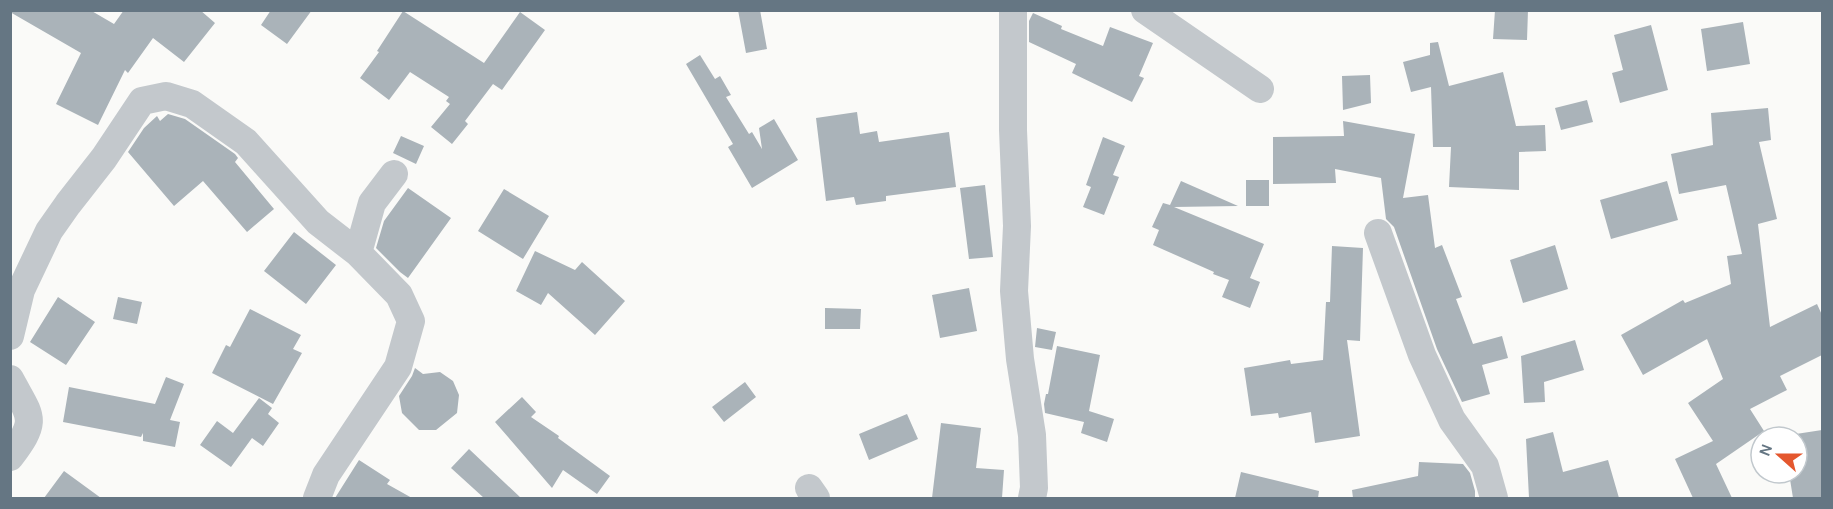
<svg xmlns="http://www.w3.org/2000/svg" width="1833" height="509" font-family="Karla,sans-serif">
  <style>
    .building { fill: #aab3b9 }
    .lines { fill: none; stroke-linecap: round; stroke-linejoin: round }
    .minor { stroke: #c3c8cc; stroke-width: 28 }
  </style>
  <rect width="100%" height="100%" fill="#fafaf8"/>
  <path class="building" d="M 10,10 L 90,10 L 114,24 L 124,10 L 200,10 L 215,23 L 184,62 L 153,38 L 128,73 L 125,70 L 98,125 L 56,104 L 81,53 L 10,12 Z
    M 271,10 L 312,10 L 287,44 L 261,25 Z
    M 738,10 L 760,10 L 767,49 L 746,53 Z
    M 1495,10 L 1528,10 L 1527,40 L 1493,39 Z
    M 403,11 L 484,63 L 520,12 L 545,30 L 502,90 L 493,84 L 465,121 L 468,124 L 452,144 L 431,127 L 450,104 L 446,101 L 449,97 L 410,72 L 389,100 L 360,78 L 379,52 L 377,51 Z
    M 1033,13 L 1062,26 L 1061,29 L 1103,46 L 1110,27 L 1153,43 L 1139,76 L 1144,78 L 1132,102 L 1072,73 L 1076,64 L 1029,42 L 1029,21 Z
    M 1743,22 L 1750,64 L 1707,71 L 1701,29 Z
    M 1651,25 L 1668,90 L 1620,103 L 1612,73 L 1623,70 L 1614,35 Z
    M 1438,42 L 1449,86 L 1503,72 L 1516,126 L 1545,125 L 1546,151 L 1519,152 L 1519,190 L 1449,187 L 1451,147 L 1433,147 L 1431,87 L 1411,92 L 1403,62 L 1430,55 L 1430,43 Z
    M 700,55 L 715,79 L 720,76 L 731,95 L 726,97 L 749,134 L 752,132 L 762,149 L 759,128 L 774,119 L 798,160 L 752,188 L 728,147 L 733,144 L 686,64 Z
    M 1370,75 L 1371,103 L 1343,110 L 1342,76 Z
    M 1587,100 L 1593,122 L 1561,130 L 1555,108 Z
    M 1768,108 L 1771,140 L 1759,142 L 1777,219 L 1758,224 L 1770,327 L 1817,304 L 1822,315 L 1822,355 L 1780,376 L 1787,390 L 1750,409 L 1764,431 L 1716,464 L 1732,498 L 1693,498 L 1675,459 L 1713,441 L 1688,403 L 1723,379 L 1707,339 L 1643,375 L 1621,335 L 1683,300 L 1685,303 L 1731,284 L 1727,256 L 1742,254 L 1726,185 L 1679,194 L 1671,154 L 1713,145 L 1711,113 Z
    M 857,112 L 860,134 L 877,131 L 879,142 L 949,132 L 956,187 L 886,196 L 886,201 L 856,205 L 854,197 L 826,201 L 816,118 Z
    M 168,114 L 185,119 L 235,154 L 238,158 L 235,162 L 274,209 L 247,232 L 203,181 L 174,206 L 128,152 L 144,128 L 157,116 L 160,121 Z
    M 1343,121 L 1415,134 L 1403,198 L 1428,195 L 1435,248 L 1442,245 L 1462,297 L 1456,299 L 1473,344 L 1502,336 L 1508,358 L 1482,365 L 1490,394 L 1462,402 L 1437,349 L 1394,227 L 1386,219 L 1381,178 L 1335,169 L 1336,183 L 1273,184 L 1273,137 L 1344,136 Z
    M 401,136 L 424,146 L 416,164 L 393,153 Z
    M 1103,137 L 1125,146 L 1113,175 L 1119,177 L 1104,215 L 1083,207 L 1091,187 L 1086,185 Z
    M 1246,180 L 1269,180 L 1269,206 L 1246,206 Z
    M 1181,181 L 1238,206 L 1174,207 L 1264,244 L 1250,278 L 1260,282 L 1250,308 L 1222,297 L 1229,280 L 1213,274 L 1214,272 L 1153,245 L 1159,230 L 1152,227 L 1163,203 L 1170,205 Z
    M 1667,181 L 1678,220 L 1611,239 L 1600,200 Z
    M 985,185 L 993,257 L 969,259 L 960,188 Z
    M 408,188 L 451,218 L 408,278 L 400,272 L 376,248 L 384,221 Z
    M 504,189 L 549,216 L 523,259 L 478,231 Z
    M 294,232 L 336,265 L 306,304 L 264,271 Z
    M 1555,245 L 1568,289 L 1523,303 L 1510,260 Z
    M 1332,246 L 1363,248 L 1360,341 L 1347,340 L 1360,436 L 1315,443 L 1311,412 L 1279,418 L 1278,413 L 1251,416 L 1244,368 L 1290,360 L 1291,364 L 1323,360 L 1326,302 L 1330,302 Z
    M 535,251 L 575,270 L 582,262 L 625,301 L 595,335 L 548,293 L 541,305 L 516,291 Z
    M 969,288 L 977,331 L 940,338 L 932,295 Z
    M 58,297 L 95,322 L 66,365 L 30,342 Z
    M 118,297 L 142,302 L 137,324 L 113,319 Z
    M 825,308 L 861,309 L 860,329 L 825,329 Z
    M 250,309 L 301,335 L 293,349 L 302,353 L 273,404 L 212,373 L 226,345 L 230,347 Z
    M 1037,328 L 1056,332 L 1052,350 L 1035,347 Z
    M 1575,340 L 1584,370 L 1544,382 L 1545,402 L 1524,403 L 1521,356 Z
    M 1057,346 L 1100,355 L 1089,411 L 1114,419 L 1107,442 L 1081,433 L 1084,422 L 1045,413 L 1044,404 L 1046,394 L 1048,394 Z
    M 415,368 L 423,374 L 440,372 L 453,381 L 459,395 L 457,413 L 436,430 L 419,430 L 402,413 L 399,396 L 412,376 Z
    M 166,377 L 184,384 L 170,420 L 180,422 L 175,447 L 143,441 L 143,433 L 141,437 L 63,422 L 69,387 L 155,404 Z
    M 745,382 L 756,397 L 724,422 L 712,407 Z
    M 522,397 L 536,412 L 531,417 L 559,436 L 558,438 L 610,476 L 597,494 L 563,470 L 552,488 L 495,422 Z
    M 259,398 L 272,408 L 268,414 L 279,423 L 263,446 L 252,438 L 231,467 L 200,445 L 217,421 L 233,433 Z
    M 907,414 L 918,439 L 869,460 L 859,434 Z
    M 941,423 L 981,428 L 976,468 L 1004,470 L 1002,498 L 932,498 Z
    M 1822,430 L 1822,498 L 1793,498 L 1789,473 L 1797,473 L 1797,437 L 1783,436 Z
    M 1553,432 L 1563,472 L 1608,460 L 1619,498 L 1529,498 L 1526,439 Z
    M 469,449 L 521,498 L 484,498 L 451,468 Z
    M 359,460 L 390,480 L 387,484 L 412,498 L 335,498 Z
    M 1419,462 L 1463,464 L 1470,473 L 1475,491 L 1475,498 L 1353,498 L 1352,490 L 1418,476 Z
    M 64,471 L 101,498 L 44,498 Z
    M 1241,472 L 1319,491 L 1318,498 L 1235,498 Z"/>
  <g class="lines">
    <path class="minor" d="M 1013,10 L 1013,130 L 1017,226 L 1014,291 L 1020,359 L 1032,435 L 1034,488 L 1032,498
      M 1145,10 L 1260,89
      M 1378,233 L 1422,355 L 1452,420 L 1485,466 L 1494,498
      M 358,253 L 372,203 L 394,174
      M 10,336 L 21,290 L 49,231 L 68,204 L 104,158 L 142,101 L 166,96 L 192,104 L 246,142 L 318,222 L 358,253 L 399,295 L 411,321 L 398,367 L 326,475 L 317,498
      M 10,379 C 31,418 39,419 10,457
      M 809,488 L 816,498"/>
  </g>
  <rect width="1833" height="509" fill="none" stroke="#657683" stroke-width="24"/>
  <g transform="translate(1779 455) rotate(291)"><circle r="28" fill="#ffffff" stroke="#c1c8cd" stroke-width="1.5"/>
  <path d="M0-4.5L10 22L0 15L-10 22Z" fill="#e4572e"/>
  <text y="-9" font-size="16" font-weight="bold" text-anchor="middle" fill="#657683">N</text>
  </g>
</svg>
